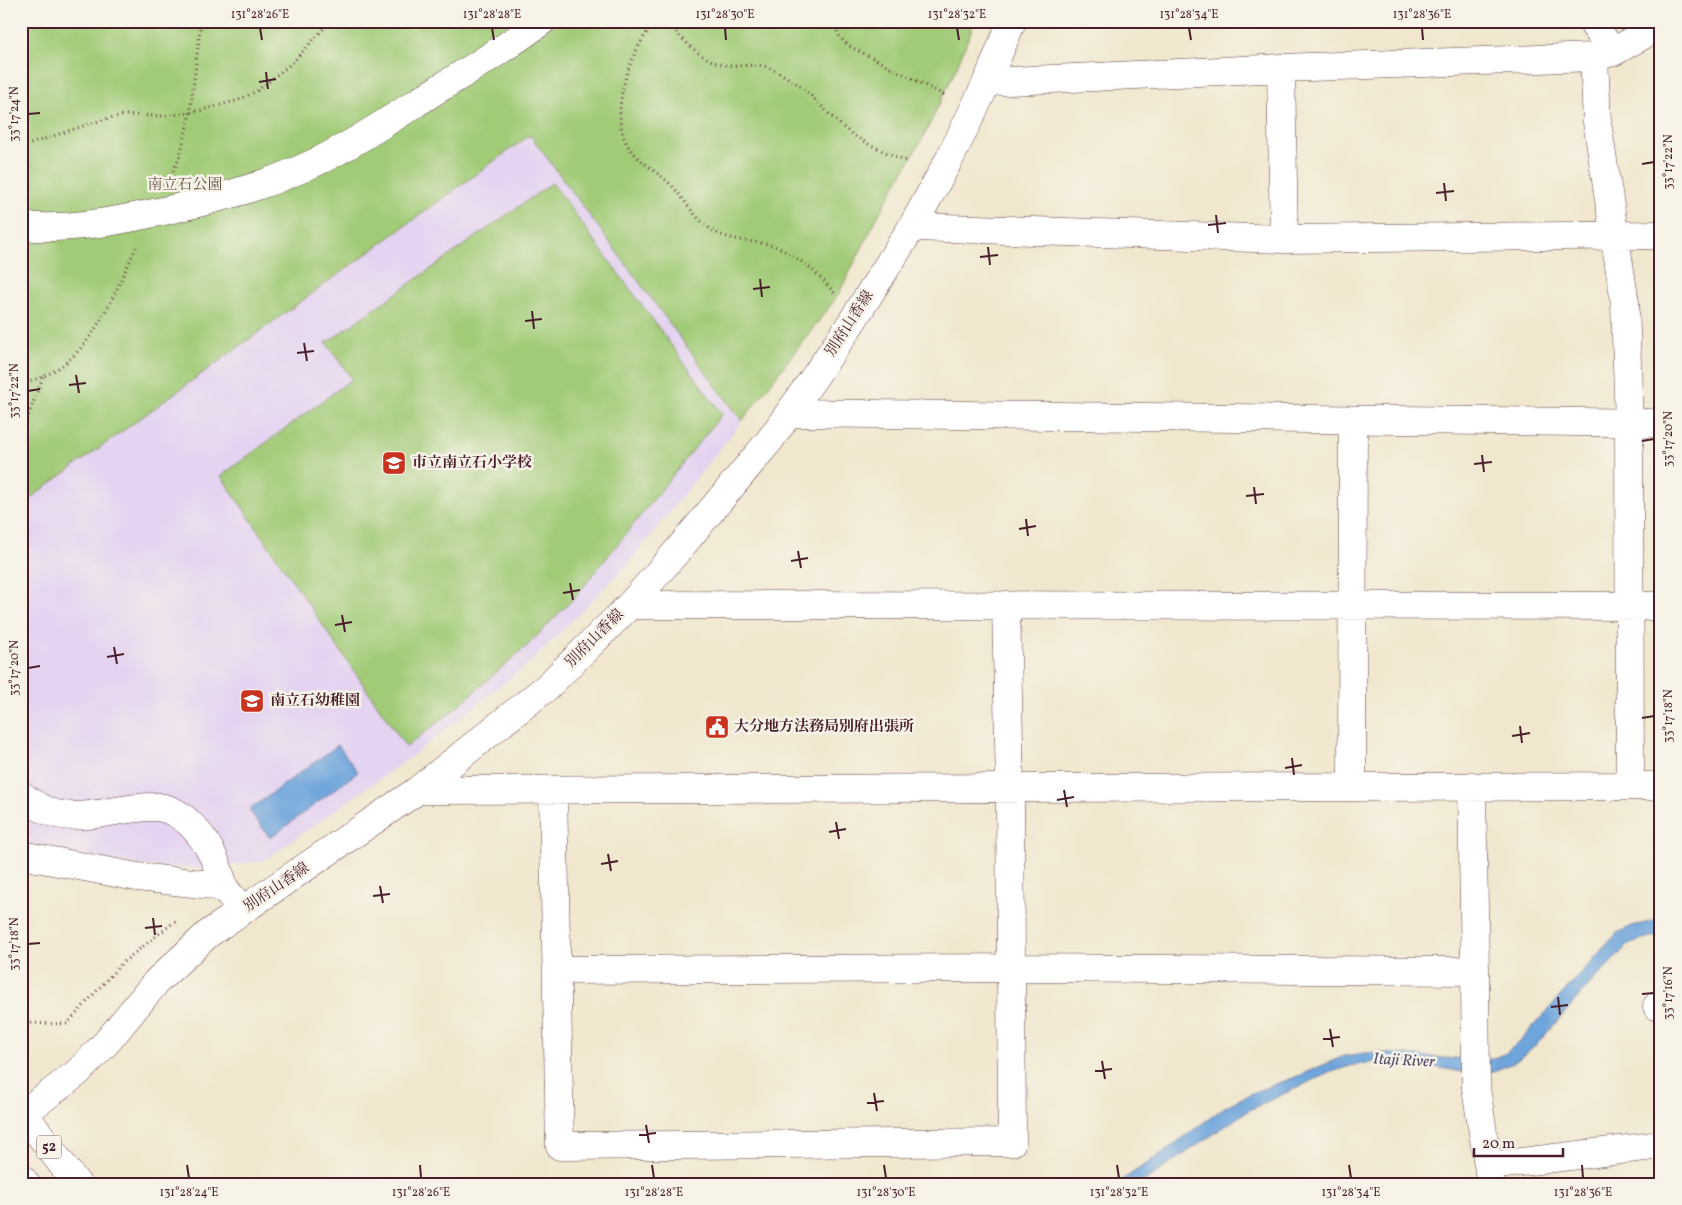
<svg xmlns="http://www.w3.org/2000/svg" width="1682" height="1205" font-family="Vollkorn,'Noto Serif JP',serif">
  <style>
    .built { fill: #e4d3f1 }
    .green { fill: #a1cb77; stroke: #767551 }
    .water { fill: #6ea5dc; stroke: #5c6284 }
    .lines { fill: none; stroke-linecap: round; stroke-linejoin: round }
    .minor-casing { stroke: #633d43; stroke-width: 29 }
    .major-casing { stroke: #633d43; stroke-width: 29 }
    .path { stroke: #633d43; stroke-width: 3; stroke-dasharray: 1 4; stroke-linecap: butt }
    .minor { stroke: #fff; stroke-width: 28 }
    .major { stroke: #fff; stroke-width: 28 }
    .ticks { fill: none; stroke: #4a1f2b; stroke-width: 2 }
    .labels { text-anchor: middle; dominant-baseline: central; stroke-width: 5; stroke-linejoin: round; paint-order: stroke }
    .shield { fill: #f7f3e8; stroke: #7e5f64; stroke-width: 1 }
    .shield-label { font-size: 14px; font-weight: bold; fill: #4a1f2b }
    .park-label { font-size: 15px; fill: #645342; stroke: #f7f3e8 }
    .street-label { font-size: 15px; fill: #4a1f2b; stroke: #f7f3e8 }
    .poi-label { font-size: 15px; font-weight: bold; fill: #4a1f2b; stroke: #f7f3e8; text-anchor: start }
    .water-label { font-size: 16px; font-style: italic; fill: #574e69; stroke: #f7f3e8 }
    .neatline { fill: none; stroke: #4a1f2b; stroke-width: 2 }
    .ticks-label { font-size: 12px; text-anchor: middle; fill: #4a1f2b }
  </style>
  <rect width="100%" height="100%" fill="#f7f3e8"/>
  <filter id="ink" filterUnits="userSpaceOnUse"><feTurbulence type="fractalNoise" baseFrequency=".02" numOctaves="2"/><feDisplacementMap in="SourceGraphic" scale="10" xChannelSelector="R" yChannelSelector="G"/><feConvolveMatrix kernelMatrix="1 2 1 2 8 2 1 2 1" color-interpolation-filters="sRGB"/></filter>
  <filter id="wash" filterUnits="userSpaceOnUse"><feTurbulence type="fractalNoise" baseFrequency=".0096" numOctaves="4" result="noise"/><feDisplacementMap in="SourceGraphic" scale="20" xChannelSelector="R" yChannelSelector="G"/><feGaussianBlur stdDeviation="1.12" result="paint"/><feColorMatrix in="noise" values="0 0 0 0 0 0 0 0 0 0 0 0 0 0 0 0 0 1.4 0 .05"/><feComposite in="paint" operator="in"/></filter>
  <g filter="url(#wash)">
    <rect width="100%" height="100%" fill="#f0e7ce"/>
    <path class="built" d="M 531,135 L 742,421 L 628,564 L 532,661 L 412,756 L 263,861 L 211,869 L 147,866 L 21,845 L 21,505 Z"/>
    <path class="green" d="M 21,21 L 975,21 L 956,69 L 925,134 L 879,214 L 837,297 L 742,421 L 530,135 L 21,505 Z
      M 552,183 L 722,414 L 576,596 L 530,643 L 450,713 L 406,747 L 221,476 L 352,379 L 326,343 Z"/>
    <path class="water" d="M 338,745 L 358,772 L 270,838 L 249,810 Z
      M 1654,921 L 1661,921 L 1661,935 L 1638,940 L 1627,946 L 1589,985 L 1539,1042 L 1515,1062 L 1494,1071 L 1479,1072 L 1463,1072 L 1413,1063 L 1384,1061 L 1350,1066 L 1329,1073 L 1249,1110 L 1140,1184 L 1116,1184 L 1165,1151 L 1226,1106 L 1254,1092 L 1293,1078 L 1344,1056 L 1364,1053 L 1383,1053 L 1482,1061 L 1491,1059 L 1506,1053 L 1519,1042 L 1617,933 L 1632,926 Z"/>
  </g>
  <g filter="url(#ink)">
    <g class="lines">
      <defs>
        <path id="minor" d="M 1591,21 L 1613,52
          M 1594,57 L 1597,122 L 1625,303 L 1629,424 L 1630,786
          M 1281,68 L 1284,239
          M 987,82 L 1281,68 L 1594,57 L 1613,52 L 1661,25
          M 21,226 C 64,230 107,223 149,214 C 217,200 284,182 345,147 C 375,130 405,110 435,91 C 471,69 508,47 542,21
          M 912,227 L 1284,239 L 1661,235
          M 790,413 L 1661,423
          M 630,605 L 1661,606
          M 1352,787 L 1353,420
          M 418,790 L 1661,786
          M 553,790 L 560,1146 L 1012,1142 L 1010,788 L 1006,605
          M 21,795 C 33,804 47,813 62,815 C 76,817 91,815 104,813 C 121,810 141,806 158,807 C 183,810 203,835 213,856 C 218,866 221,878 225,889
          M 21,855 L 137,877 L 212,885 L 225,889 L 234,900
          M 557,970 L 1011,968 L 1475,971 L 1472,786
          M 1475,971 L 1476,1088 L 1491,1184
          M 1657,1006 L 1661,1006
          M 1489,1166 L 1661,1145"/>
        <path id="major" d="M 21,1110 L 77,1184
          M 21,1115 L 77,1073 L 106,1043 L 157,981 L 208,934 L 418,790 L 547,687 L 630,605 L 679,549 L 770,440 L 813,379 L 846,331 L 912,227 L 950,158 L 987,82 L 1012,21
          M 21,1178 L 26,1184"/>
      </defs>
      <use href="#minor" class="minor-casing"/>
      <use href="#major" class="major-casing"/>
      <path class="path" d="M 656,21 C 631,48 608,110 627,144 C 638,163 660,172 674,188 C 689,205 698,224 719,234 C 735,241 754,241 771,245 C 777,246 783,250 788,253 C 808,264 822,278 836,295
        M 666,21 C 685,42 704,65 734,66 C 741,66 749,65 757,65 C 768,66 779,72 788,78 C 811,91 827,115 848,131 C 866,145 888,153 909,162
        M 837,21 C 835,34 841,40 851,47 L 944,95
        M 21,147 L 95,122 L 109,118 L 127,115 L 165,116 L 190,113 L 239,100 L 257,91 L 293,62 L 331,21
        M 169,180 L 180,156 L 190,113 L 201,21
        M 21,383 C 28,381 37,380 44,376 C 94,354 114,292 137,246
        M 21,434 L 43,377
        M 21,1023 L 67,1024 L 122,963 L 178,919"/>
      <use href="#minor" class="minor"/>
      <use href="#major" class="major"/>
    </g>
  </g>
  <path class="ticks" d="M 260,28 L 262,40M 492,28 L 494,40M 725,28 L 726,40M 957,28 L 959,40M 1189,28 L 1191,40M 1422,28 L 1423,40M 266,72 L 268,89M 259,82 L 276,79M 28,114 L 40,113M 1642,164 L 1654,162M 1444,183 L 1446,201M 1436,193 L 1454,191M 1216,215 L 1218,233M 1208,225 L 1226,223M 988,247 L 990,265M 980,257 L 998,255M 760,279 L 762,297M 753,289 L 770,287M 532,311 L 534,329M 525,321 L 542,319M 304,343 L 307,361M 297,353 L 314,351M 76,375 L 79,393M 69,385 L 86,383M 28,391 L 40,389M 1642,441 L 1654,439M 1482,455 L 1484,472M 1474,464 L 1492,462M 1254,487 L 1256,504M 1246,496 L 1264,494M 1026,519 L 1028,536M 1019,529 L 1036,526M 798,551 L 801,568M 791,561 L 808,558M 570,583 L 573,600M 563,593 L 580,590M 342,615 L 345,632M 335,625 L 352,622M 114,647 L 117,664M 107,657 L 124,654M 28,668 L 40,666M 1642,718 L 1654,716M 1520,726 L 1522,743M 1512,736 L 1530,733M 1292,758 L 1294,775M 1285,768 L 1302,765M 1064,790 L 1067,807M 1057,800 L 1074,797M 836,822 L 839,839M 829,832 L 846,829M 608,854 L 611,871M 601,864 L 618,861M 380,886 L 383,903M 373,896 L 390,894M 153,918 L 155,935M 145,928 L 162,926M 28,944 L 40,943M 1642,994 L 1654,993M 1558,997 L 1560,1015M 1551,1007 L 1568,1005M 1330,1029 L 1333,1047M 1323,1039 L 1340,1037M 1102,1061 L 1105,1079M 1095,1071 L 1112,1069M 874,1093 L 877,1111M 867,1103 L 884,1101M 646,1125 L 649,1143M 639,1135 L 656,1133M 187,1165 L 189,1178M 420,1165 L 421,1178M 652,1165 L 654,1178M 884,1165 L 886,1178M 1117,1165 L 1119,1178M 1349,1165 L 1351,1178M 1582,1165 L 1583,1178"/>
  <defs>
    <symbol id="school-square" viewBox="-11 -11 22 22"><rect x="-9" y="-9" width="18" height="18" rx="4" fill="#c8321e" stroke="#f7f3e8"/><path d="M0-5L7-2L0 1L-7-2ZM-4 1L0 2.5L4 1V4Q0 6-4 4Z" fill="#fff"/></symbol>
    <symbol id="civic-square" viewBox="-11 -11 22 22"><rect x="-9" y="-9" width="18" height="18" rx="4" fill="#c8321e" stroke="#f7f3e8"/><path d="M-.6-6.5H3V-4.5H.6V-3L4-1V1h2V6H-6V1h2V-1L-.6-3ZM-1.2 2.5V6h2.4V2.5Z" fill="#fff"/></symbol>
  </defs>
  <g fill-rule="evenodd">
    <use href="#school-square" x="380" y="449" width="28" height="28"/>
    <use href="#school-square" x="238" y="687" width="28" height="28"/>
    <use href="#civic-square" x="703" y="713" width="28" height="28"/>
  </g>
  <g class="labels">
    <rect class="shield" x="36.5" y="1135.5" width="25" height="23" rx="4"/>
    <g class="shield-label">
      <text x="49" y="1147">52</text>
    </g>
    <g class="park-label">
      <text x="185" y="185">南立石公園</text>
    </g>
    <g class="street-label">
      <text transform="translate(850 324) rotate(-57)">別府山香線</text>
      <text transform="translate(595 639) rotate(-45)">別府山香線</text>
      <text transform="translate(277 888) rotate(-34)">別府山香線</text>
    </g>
    <g class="poi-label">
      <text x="412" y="463">市立南立石小学校</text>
      <text x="270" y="701">南立石幼稚園</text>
      <text x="734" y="727">大分地方法務局別府出張所</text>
    </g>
    <g class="water-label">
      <text transform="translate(1404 1061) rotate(3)">Itaji River</text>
    </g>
  </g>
  <rect width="1682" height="1205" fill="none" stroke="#f7f3e8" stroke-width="55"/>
  <path d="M1474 1148v8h89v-8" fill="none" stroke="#4a1f2b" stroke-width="2.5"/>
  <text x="1482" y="1148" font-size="15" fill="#4a1f2b" stroke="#f7f3e8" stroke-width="4" paint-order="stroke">20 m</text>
  <rect x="28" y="28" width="1626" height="1150" class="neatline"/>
  <g class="ticks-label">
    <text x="260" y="18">131°28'26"E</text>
    <text x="492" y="18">131°28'28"E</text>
    <text x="725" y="18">131°28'30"E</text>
    <text x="957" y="18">131°28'32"E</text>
    <text x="1189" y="18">131°28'34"E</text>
    <text x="1422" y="18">131°28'36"E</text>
    <text transform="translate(14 114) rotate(-90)" y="4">33°17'24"N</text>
    <text transform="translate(1668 162) rotate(-90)" y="4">33°17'22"N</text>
    <text transform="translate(14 391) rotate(-90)" y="4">33°17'22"N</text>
    <text transform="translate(1668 439) rotate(-90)" y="4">33°17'20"N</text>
    <text transform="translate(14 668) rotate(-90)" y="4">33°17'20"N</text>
    <text transform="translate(1668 716) rotate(-90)" y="4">33°17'18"N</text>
    <text transform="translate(14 944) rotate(-90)" y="4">33°17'18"N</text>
    <text transform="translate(1668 993) rotate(-90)" y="4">33°17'16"N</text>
    <text x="189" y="1196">131°28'24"E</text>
    <text x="421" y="1196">131°28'26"E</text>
    <text x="654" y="1196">131°28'28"E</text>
    <text x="886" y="1196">131°28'30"E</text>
    <text x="1119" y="1196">131°28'32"E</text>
    <text x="1351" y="1196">131°28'34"E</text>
    <text x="1583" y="1196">131°28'36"E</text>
  </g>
</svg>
